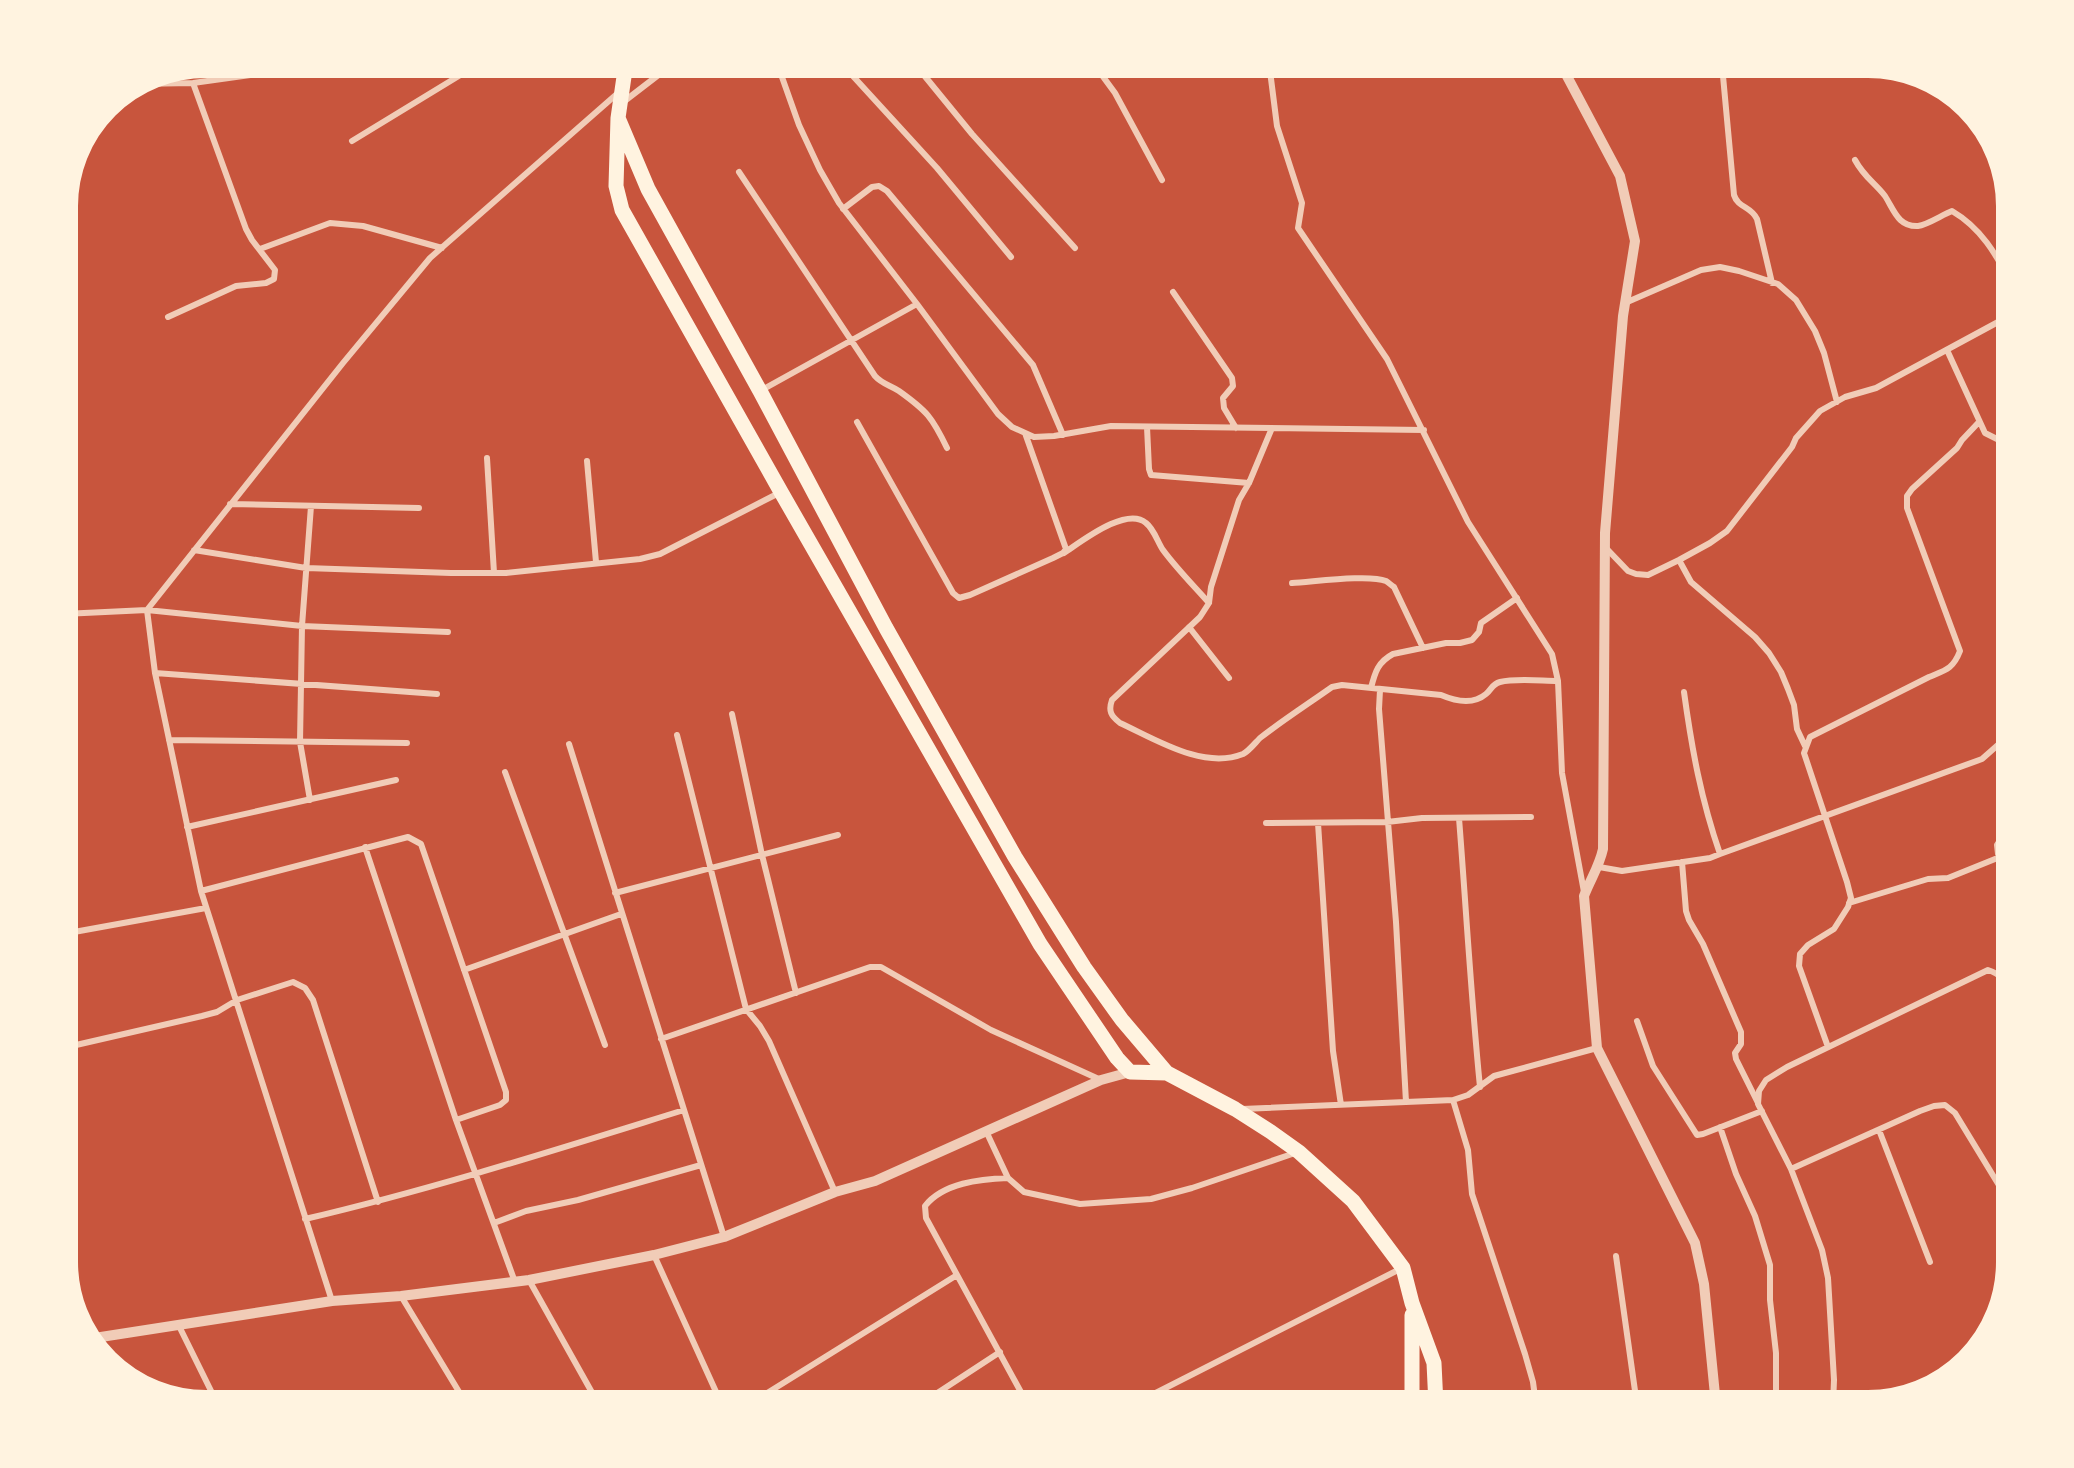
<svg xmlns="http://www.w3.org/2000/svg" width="2074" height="1468" font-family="Barlow,sans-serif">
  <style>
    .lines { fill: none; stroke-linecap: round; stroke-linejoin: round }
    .minor { stroke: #f1ccb7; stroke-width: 6 }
    .tertiary { stroke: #f1ccb7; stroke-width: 10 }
    .primary { stroke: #fff3e0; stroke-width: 15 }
    .rim { fill: none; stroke: #fff3e0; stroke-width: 8 }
  </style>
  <rect width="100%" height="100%" fill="#c8553d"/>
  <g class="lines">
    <path class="minor" d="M 777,63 L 799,125 L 820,170 L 839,203 L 917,304 L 998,414 L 1012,427 L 1034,437 L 1054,436 L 1111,426 L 1424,430
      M 841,63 L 937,168 L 1011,257
      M 914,63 L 972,134 L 1075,248
      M 1093,63 L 1115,93 L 1162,180
      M 1269,63 L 1277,126 L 1302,203 L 1298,228 L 1387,359 L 1468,522 L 1552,654 L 1558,681 L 1562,773 L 1584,892
      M 1731,63 L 1723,76 L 1734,195 C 1738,208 1751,206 1757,219 L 1772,283
      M 135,84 L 193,83 L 336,63
      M 622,103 L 674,63
      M 352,141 L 480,63
      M 1855,160 C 1864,177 1875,183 1885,196 C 1894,210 1898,227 1918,226 C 1927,225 1942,215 1952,211 C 1981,228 1996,254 2011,283
      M 739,172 L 875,376 C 882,384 890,385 899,391 C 927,411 932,417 947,448
      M 843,209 L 872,187 L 879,186 L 887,191 L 1033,365 L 1063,435
      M 260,249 L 330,223 L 363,226 L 442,248
      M 1173,292 L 1232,378 L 1233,386 L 1223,398 L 1224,408 L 1236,428
      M 1625,303 L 1701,270 L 1720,267 L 1739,271 L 1778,284 L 1796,300 L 1815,331 L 1824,353 L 1837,402
      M 168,317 L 236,286 L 266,283 L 274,279 L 275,270 L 252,240 L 246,229 L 193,83
      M 1947,350 L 1985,433 L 2011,446
      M 760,391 L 917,304
      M 857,422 L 953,593 L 959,598 L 970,595 L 1053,558 L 1063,553 L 1066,549 L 1025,433
      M 1147,427 L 1149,469 L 1151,475 L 1249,483
      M 1272,428 L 1249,483 L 1239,500 L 1211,587 L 1209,603 L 1200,617 L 1112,700 C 1108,711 1111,716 1120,723 C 1155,739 1203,770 1243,754 C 1249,751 1255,743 1260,738 C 1283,720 1308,704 1332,687 L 1342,685 L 1441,695 C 1455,701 1473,705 1486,694 C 1492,689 1492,684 1500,682 C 1516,678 1542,681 1558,681
      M 487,458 L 494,573
      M 587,461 L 596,562
      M 230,504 L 419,508
      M 1606,548 L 1628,571 L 1636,574 L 1648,575 L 1679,560 L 1710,543 L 1727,531 L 1792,447 L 1796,438 L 1820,411 L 1845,397 L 1876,388 L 2011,315
      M 194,550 L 306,568 L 451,573 L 506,573 L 640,559 L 660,554 L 781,492
      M 1064,553 C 1081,542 1126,506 1146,523 C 1154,529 1158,543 1163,550 C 1177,569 1194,586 1209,603
      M 1679,560 L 1691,582 L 1755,637 L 1769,653 L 1781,672 L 1788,689 L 1794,705 L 1797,729 L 1805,746
      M 1292,583 C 1313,582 1369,574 1386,581 C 1388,582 1392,586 1394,587 L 1423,648
      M 63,614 L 147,610 L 302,626 L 448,632
      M 1189,627 L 1229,678
      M 155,673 L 437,694
      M 1371,688 C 1375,672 1378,662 1393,654 L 1446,643 L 1460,643 L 1472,640 L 1479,632 L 1481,623 L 1517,598
      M 1380,690 L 1379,709 L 1396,922 L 1406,1102
      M 1684,692 C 1692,750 1701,799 1720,854
      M 732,714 L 762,855 L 796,993
      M 677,735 L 746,1009 L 760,1026 L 769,1041 L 835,1192
      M 169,740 L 407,743
      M 569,744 L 724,1237
      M 1999,744 L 2011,769
      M 505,772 L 605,1045
      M 310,800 L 300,742 L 302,626 L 311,506
      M 1459,818 C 1466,907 1471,997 1480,1087
      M 1266,823 L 1387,822 L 1422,818 L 1531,817
      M 1318,823 L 1333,1051 L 1341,1105
      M 187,827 L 396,780
      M 2011,834 L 2001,839 L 1997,845 L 1998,854 L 2011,881
      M 365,847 L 456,1120 L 515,1282
      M 1682,862 L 1686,911 L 1689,920 L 1703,944 L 1741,1032 L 1741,1044 L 1735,1053 L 1736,1059 L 1758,1103
      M 1599,867 L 1622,871 L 1710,858 L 1720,854 L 1982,759 L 1999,744 L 2011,718
      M 201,891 L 408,837 L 421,844 L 506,1092 L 506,1100 L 500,1105 L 456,1120
      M 615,893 L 838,835
      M 1849,903 L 1928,879 L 1948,878 L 2000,857
      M 63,934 L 206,908
      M 464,970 L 621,914
      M 1637,1021 L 1653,1066 L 1697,1135 L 1703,1134 L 1762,1111
      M 661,1039 L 870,967 L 881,967 L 991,1030 L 1101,1080
      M 1828,1047 L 1799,966 L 1800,954 L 1808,945 L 1834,929 L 1848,907 L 1851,898 L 1847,882 L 1804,753 L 1810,737 L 1929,677 C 1946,670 1953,669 1960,651 L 1907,508 L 1907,496 L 1912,489 L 1957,448 L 1962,440 L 1979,422
      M 63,1048 L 202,1016 L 217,1012 L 237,1000 L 293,982 L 305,988 L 313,1000 L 378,1202
      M 1453,1100 L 1468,1150 L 1472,1194 L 1525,1354 L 1533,1382 L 1536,1405
      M 1242,1109 L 1453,1100 L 1468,1095 L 1494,1076 L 1597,1048
      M 1720,1127 L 1736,1174 L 1755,1216 L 1770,1265 L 1770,1300 L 1776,1353 L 1776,1405
      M 1879,1130 L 1930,1262
      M 986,1131 L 1008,1178 L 1024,1192 L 1080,1204 L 1151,1199 L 1192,1188 L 1295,1153
      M 1791,1169 L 1920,1111 L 1934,1106 L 1945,1105 L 1955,1113 L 2011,1205
      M 1008,1178 C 980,1179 943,1183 925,1206 L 926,1218 L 1028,1405
      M 305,1219 C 433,1189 558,1149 684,1110
      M 494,1223 L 526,1211 L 578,1200 L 701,1165
      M 654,1255 L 722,1405
      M 1616,1256 L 1637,1405
      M 529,1280 L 599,1405
      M 401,1296 L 467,1405
      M 332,1301 L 201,891 L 155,673 L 147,610 L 343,363 L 430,258 L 618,93
      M 179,1326 L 218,1405
      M 748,1405 L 957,1275
      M 919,1405 L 1000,1352
      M 1132,1405 L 1402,1268
      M 1833,1405 L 1834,1380 L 1828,1278 L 1822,1250 L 1791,1169 L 1758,1104 L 1759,1091 L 1766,1080 L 1787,1067 L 1988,970 C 2001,974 2005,981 2011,993"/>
    <path class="tertiary" d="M 1560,63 L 1620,176 L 1635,241 L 1623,316 L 1605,533 L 1603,849 C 1599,867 1591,878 1584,896 L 1597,1048 L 1695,1243 L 1704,1284 L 1716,1405
      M 88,1339 L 332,1301 L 401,1296 L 529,1280 L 654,1255 L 724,1237 L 835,1192 L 875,1181 L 1101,1080 L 1130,1072"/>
    <path class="primary" d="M 626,63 L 618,118 L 616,186 L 622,210 L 781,492 L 1040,944 L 1117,1058 L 1130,1072 L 1167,1073
      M 618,118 L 648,189 L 760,391 L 886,628 L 1015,857 L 1084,967 L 1122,1020 L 1167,1073 L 1235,1109 L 1271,1132 L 1299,1152 L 1353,1201 L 1403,1268 L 1412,1303 L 1434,1363 L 1436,1405
      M 1412,1405 L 1412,1315"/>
  </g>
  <path d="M0 0H2074V1468H0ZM206 74H1868A132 132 0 0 1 2000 206V1262A132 132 0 0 1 1868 1394H206A132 132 0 0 1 74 1262V206A132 132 0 0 1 206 74Z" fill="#fff3e0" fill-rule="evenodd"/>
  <path class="rim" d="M206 74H1868A132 132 0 0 1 2000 206V1262A132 132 0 0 1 1868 1394H206A132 132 0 0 1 74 1262V206A132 132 0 0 1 206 74Z"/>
</svg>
